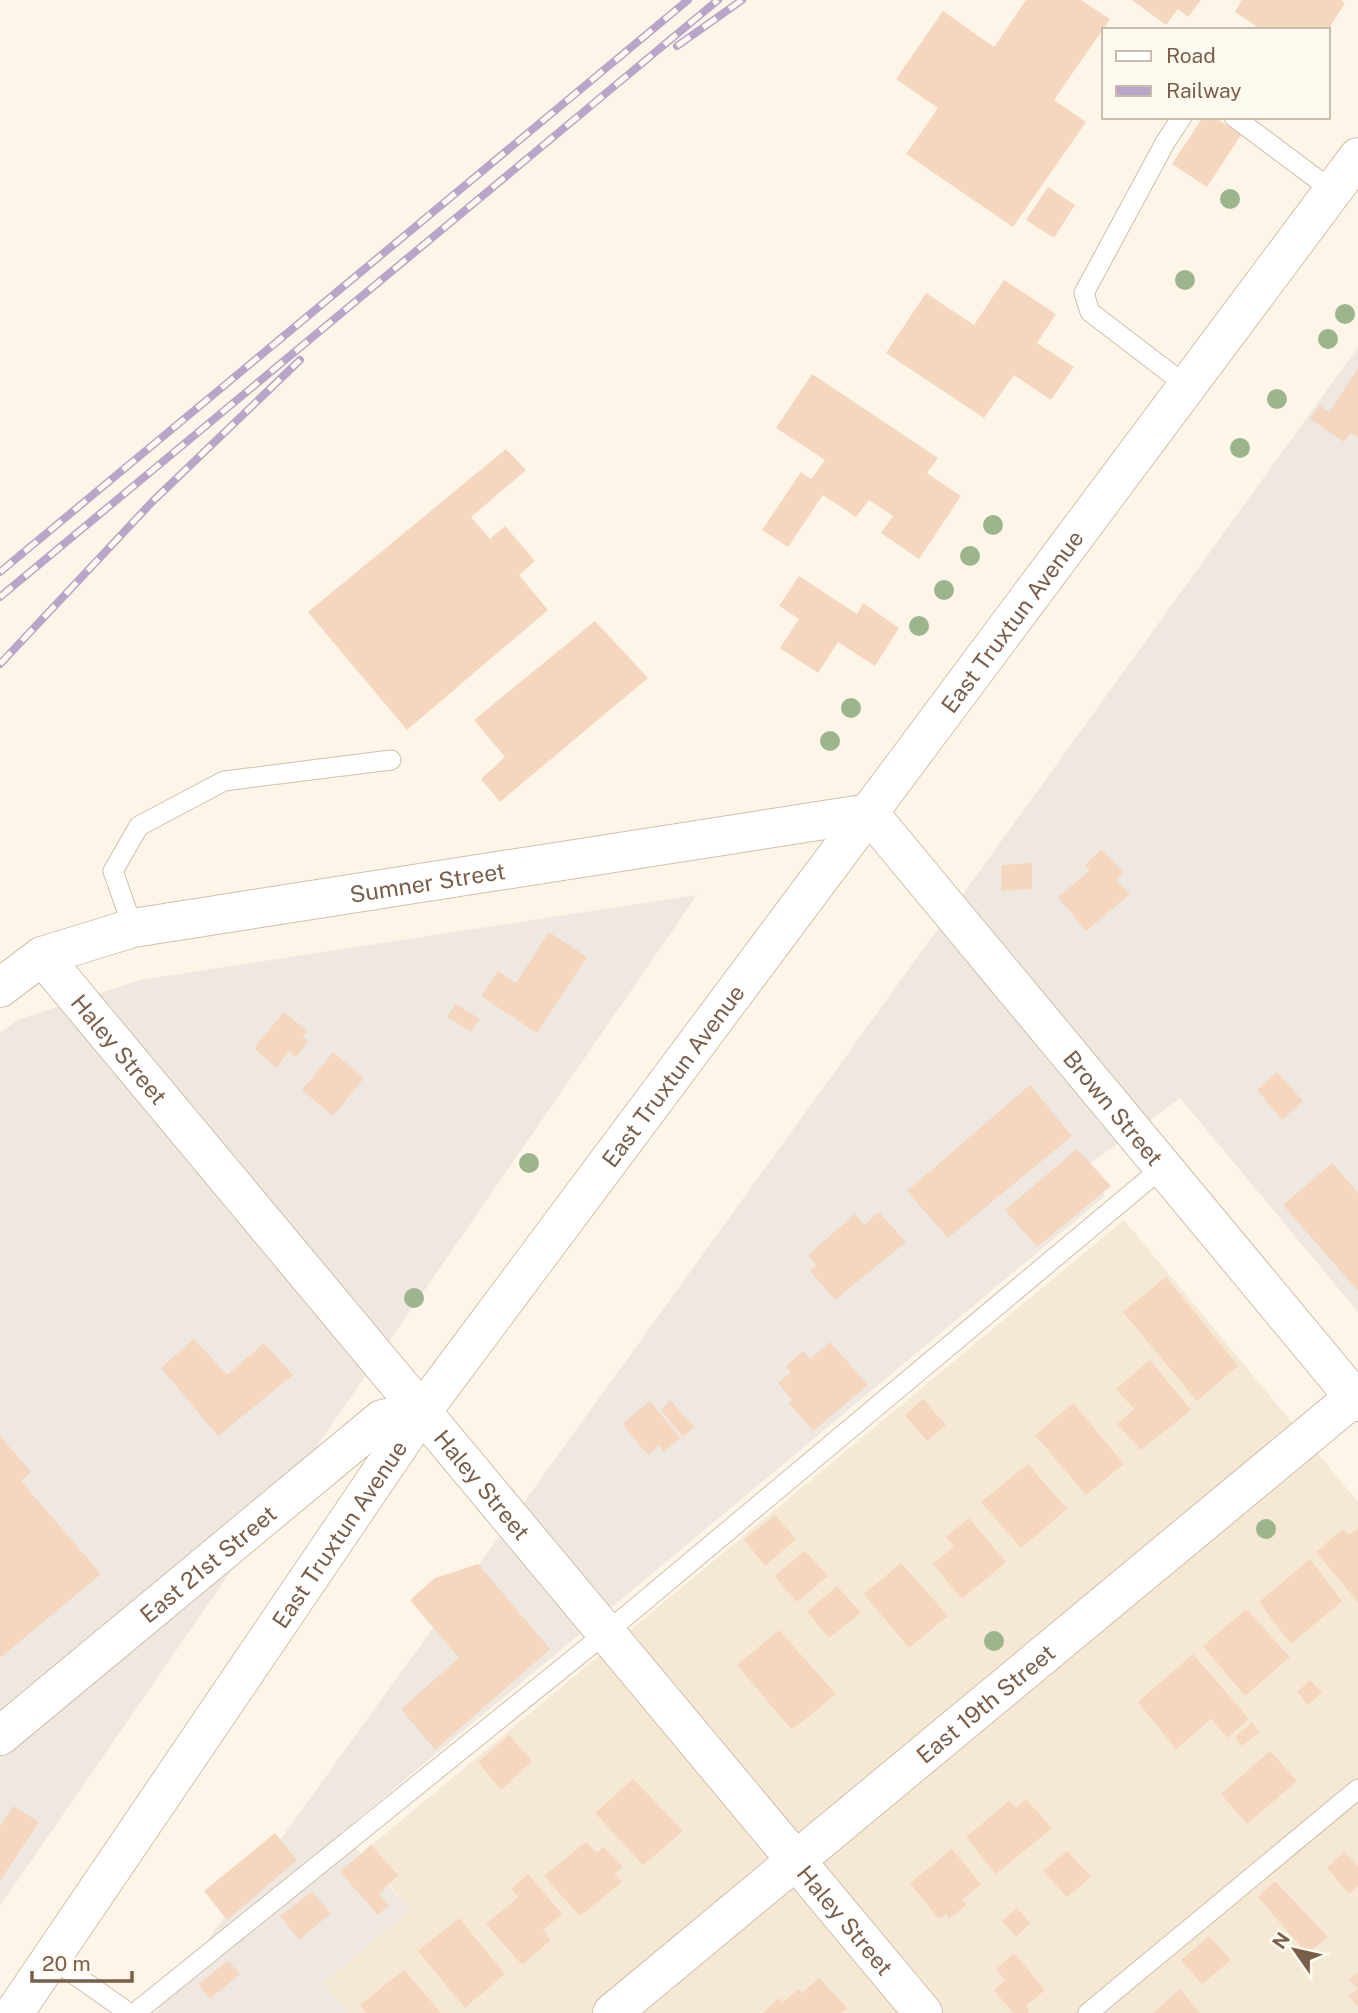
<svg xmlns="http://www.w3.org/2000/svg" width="1358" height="2013" font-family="'Public Sans',sans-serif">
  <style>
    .residential { fill: #f5e9d6 }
    .industrial { fill: #eee8e1 }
    .building { fill: #f4d7be }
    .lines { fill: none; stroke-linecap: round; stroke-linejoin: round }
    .service-casing { stroke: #d0bfac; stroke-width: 21 }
    .minor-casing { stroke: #d0bfac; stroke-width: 40 }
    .tertiary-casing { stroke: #d0bfac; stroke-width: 40 }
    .secondary-casing { stroke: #d6c1ac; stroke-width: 40 }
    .service { stroke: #fff; stroke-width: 19 }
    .minor { stroke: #fff; stroke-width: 38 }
    .tertiary { stroke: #fff; stroke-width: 38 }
    .secondary { stroke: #fff; stroke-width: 38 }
    .rail-casing { stroke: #baa5c8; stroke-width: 8 }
    .rail { stroke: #fffaef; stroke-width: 5; stroke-dasharray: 16; stroke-linecap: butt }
    .tree { fill: #9db58d }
    .labels { text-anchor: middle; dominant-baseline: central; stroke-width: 7; stroke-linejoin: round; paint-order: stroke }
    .street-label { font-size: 23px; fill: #795e4a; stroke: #fffaef }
  </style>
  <rect width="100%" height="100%" fill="#fdf6e8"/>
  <path class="residential" d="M 1124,1220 L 1358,1502 L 1358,2013 L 348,2013 L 323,1983 L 410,1910 L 363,1852 Z"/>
  <path class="industrial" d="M 1358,347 L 1358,1312 L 1180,1098 L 1083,1169 L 1105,1196 L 342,1832 L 410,1910 L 323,1983 L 348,2013 L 155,2013 Z
    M 697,895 L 0,1906 L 0,1034 L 17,1020 L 140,980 Z"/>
  <path class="building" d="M 1026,0 L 1081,0 L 1110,19 L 1054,100 L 1086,122 L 1013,227 L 906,154 L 938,108 L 896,79 L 943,11 L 994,47 Z
    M 1132,0 L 1201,0 L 1188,17 L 1178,9 L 1166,25 Z
    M 1242,0 L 1341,0 L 1345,3 L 1328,30 L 1262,30 L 1235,12 Z
    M 1203,117 L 1214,117 L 1241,135 L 1207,187 L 1172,164 Z
    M 1048,187 L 1075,205 L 1054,238 L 1026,220 Z
    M 1004,280 L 1056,314 L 1037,343 L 1074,367 L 1051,400 L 1014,375 L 984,418 L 886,353 L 926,293 L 974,325 Z
    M 1358,368 L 1358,438 L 1350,433 L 1344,442 L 1310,419 L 1319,405 L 1329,412 Z
    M 812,374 L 938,458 L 927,473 L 961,496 L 919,559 L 881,533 L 893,516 L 869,500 L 856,517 L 823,495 L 788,547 L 762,530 L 801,472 L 811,479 L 825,460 L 776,428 Z
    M 506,449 L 526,470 L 471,517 L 490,539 L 505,526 L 535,561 L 519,575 L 548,610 L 407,730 L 308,612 Z
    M 799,576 L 857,614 L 863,603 L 899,628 L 875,666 L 838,642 L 818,673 L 780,648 L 799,619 L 779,606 Z
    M 595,621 L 648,678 L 500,802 L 481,779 L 505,757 L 474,720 Z
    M 1101,849 L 1124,873 L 1116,880 L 1130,894 L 1086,931 L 1058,897 L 1090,870 L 1085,865 Z
    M 1032,863 L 1032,889 L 1001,891 L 1002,865 Z
    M 549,932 L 587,957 L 537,1033 L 481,996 L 498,971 L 516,983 Z
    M 456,1004 L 480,1019 L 471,1032 L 447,1017 Z
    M 284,1012 L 307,1031 L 303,1036 L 308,1042 L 296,1057 L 289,1051 L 276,1068 L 254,1048 Z
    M 333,1052 L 364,1078 L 333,1116 L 302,1090 Z
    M 1277,1072 L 1303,1101 L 1282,1120 L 1257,1090 Z
    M 1030,1085 L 1072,1136 L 948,1238 L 907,1191 Z
    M 1077,1149 L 1111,1186 L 1037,1247 L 1005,1210 Z
    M 1332,1163 L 1358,1193 L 1358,1291 L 1283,1205 Z
    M 879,1212 L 906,1242 L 835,1300 L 810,1271 L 816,1265 L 808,1255 L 855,1214 L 864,1225 Z
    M 1166,1277 L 1238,1366 L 1197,1401 L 1123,1312 Z
    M 194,1339 L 227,1375 L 264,1343 L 293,1375 L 218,1436 L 161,1368 Z
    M 830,1342 L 868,1385 L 813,1431 L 789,1403 L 792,1400 L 778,1383 L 791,1372 L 786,1366 L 803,1351 L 810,1359 Z
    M 1150,1360 L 1191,1410 L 1141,1450 L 1117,1424 L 1134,1409 L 1116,1389 Z
    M 923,1399 L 946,1425 L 927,1441 L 905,1415 Z
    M 670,1400 L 694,1427 L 683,1437 L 661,1410 Z
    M 650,1401 L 680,1438 L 664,1452 L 659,1445 L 648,1455 L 622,1424 Z
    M 1073,1403 L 1124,1464 L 1086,1495 L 1035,1435 Z
    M 0,1436 L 31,1472 L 21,1481 L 101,1574 L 0,1658 Z
    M 1028,1464 L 1067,1509 L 1021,1548 L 981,1502 Z
    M 775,1515 L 796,1539 L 765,1566 L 744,1539 Z
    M 969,1518 L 1006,1562 L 962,1599 L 933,1564 L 954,1546 L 946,1537 Z
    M 1358,1528 L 1358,1602 L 1316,1552 L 1343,1529 L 1349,1535 Z
    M 805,1551 L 828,1576 L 797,1602 L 774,1576 Z
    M 1310,1559 L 1342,1601 L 1291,1644 L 1259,1602 Z
    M 901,1563 L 948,1616 L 909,1648 L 864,1594 Z
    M 478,1564 L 550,1649 L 435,1750 L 401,1709 L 459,1658 L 410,1600 L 435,1578 Z
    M 837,1586 L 861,1613 L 829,1638 L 807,1612 Z
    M 1246,1609 L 1290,1657 L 1245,1696 L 1203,1646 Z
    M 779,1630 L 836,1694 L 792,1730 L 737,1665 Z
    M 1193,1654 L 1249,1719 L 1227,1738 L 1211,1719 L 1176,1749 L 1138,1702 Z
    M 1310,1680 L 1322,1693 L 1308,1705 L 1297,1692 Z
    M 1252,1722 L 1259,1732 L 1242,1746 L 1235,1737 Z
    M 509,1735 L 532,1761 L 501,1790 L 478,1762 Z
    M 1270,1751 L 1297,1781 L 1247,1824 L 1221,1794 Z
    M 633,1779 L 683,1831 L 643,1865 L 595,1813 Z
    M 1026,1799 L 1052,1828 L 996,1874 L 966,1837 L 1009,1801 L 1016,1808 Z
    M 13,1806 L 39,1822 L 0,1881 L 0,1826 Z
    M 275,1833 L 297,1860 L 227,1920 L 204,1891 Z
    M 586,1842 L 597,1853 L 603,1847 L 623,1867 L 614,1874 L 622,1882 L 580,1916 L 544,1876 Z
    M 371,1845 L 398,1875 L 379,1894 L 389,1905 L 378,1915 L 340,1872 Z
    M 952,1849 L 981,1884 L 962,1900 L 966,1905 L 949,1919 L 946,1914 L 939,1919 L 910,1883 Z
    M 1067,1851 L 1091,1877 L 1067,1897 L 1043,1871 Z
    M 1344,1852 L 1358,1866 L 1358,1885 L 1349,1894 L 1327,1868 Z
    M 528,1874 L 562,1914 L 543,1930 L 551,1940 L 522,1965 L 486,1924 L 518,1897 L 511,1889 Z
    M 1275,1881 L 1328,1937 L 1307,1954 L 1258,1897 Z
    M 312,1892 L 331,1913 L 299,1940 L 280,1916 Z
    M 1017,1908 L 1030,1923 L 1016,1937 L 1002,1921 Z
    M 459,1918 L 505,1974 L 465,2008 L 418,1951 Z
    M 1209,1936 L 1231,1960 L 1202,1984 L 1181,1960 Z
    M 1014,1953 L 1045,1990 L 1027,2005 L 1029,2013 L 1013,2013 L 994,1990 L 1005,1980 L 996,1969 Z
    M 228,1961 L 240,1974 L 210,1999 L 198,1984 Z
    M 404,1970 L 441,2013 L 367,2013 L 360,2005 Z
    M 1358,1972 L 1358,2007 L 1349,1996 L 1358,1989 L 1349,1979 Z
    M 819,1978 L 847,2008 L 841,2013 L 763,2013 L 779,1998 L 783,2002 L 799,1989 L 802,1993 Z
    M 1180,1989 L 1200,2013 L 1153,2013 Z"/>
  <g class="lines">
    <defs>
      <path id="service" d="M 1182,117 L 1166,141 L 1084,293 L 1090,312 L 1187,386
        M 1234,117 L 1333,191
        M 133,928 L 113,871 L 139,826 L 224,781 L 391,760
        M 51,1958 L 129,2013
        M 135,2013 L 607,1632 L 1163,1167
        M 1088,2013 L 1358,1789"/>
      <g id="minor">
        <path id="s1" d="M 869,813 L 1358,1402"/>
        <path id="s2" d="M 0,1736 L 382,1419 L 423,1410"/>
        <path id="s3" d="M 612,2013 L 1358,1394"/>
      </g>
      <g id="tertiary">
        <path id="s4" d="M 42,956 L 923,2013"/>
        <path id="s5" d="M 0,988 L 42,956 L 133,928 L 869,813"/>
      </g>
      <g id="secondary">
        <path id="s6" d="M 14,2013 L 423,1410 L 1358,157"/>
      </g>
    </defs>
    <use href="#service" class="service-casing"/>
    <use href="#minor" class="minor-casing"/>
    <use href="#tertiary" class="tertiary-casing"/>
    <use href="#secondary" class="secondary-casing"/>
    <use href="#service" class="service"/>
    <use href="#minor" class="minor"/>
    <use href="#tertiary" class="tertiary"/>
    <use href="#secondary" class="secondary"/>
    <defs>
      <path id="rail" d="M 677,46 L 742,0
        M 0,572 L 688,0
        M 0,597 L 718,0
        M 0,664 L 153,501 L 300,360"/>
    </defs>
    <use href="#rail" class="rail-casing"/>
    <use href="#rail" class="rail"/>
  </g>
  <g class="tree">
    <circle cx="1230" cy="199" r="10"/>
    <circle cx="1185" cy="280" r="10"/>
    <circle cx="1345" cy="314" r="10"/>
    <circle cx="1328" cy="339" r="10"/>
    <circle cx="1277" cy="399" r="10"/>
    <circle cx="1240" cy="448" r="10"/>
    <circle cx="993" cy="525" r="10"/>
    <circle cx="970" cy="556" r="10"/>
    <circle cx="944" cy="590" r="10"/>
    <circle cx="919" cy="626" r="10"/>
    <circle cx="851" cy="708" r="10"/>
    <circle cx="830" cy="741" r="10"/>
    <circle cx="529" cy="1163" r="10"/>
    <circle cx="414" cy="1298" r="10"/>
    <circle cx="1266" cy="1529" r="10"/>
    <circle cx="994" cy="1641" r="10"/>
  </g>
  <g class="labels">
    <g class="street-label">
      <text stroke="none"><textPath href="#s6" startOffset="1713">East Truxtun Avenue</textPath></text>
      <text stroke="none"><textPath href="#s5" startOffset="446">Sumner Street</textPath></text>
      <text stroke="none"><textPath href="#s4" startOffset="121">Haley Street</textPath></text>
      <text stroke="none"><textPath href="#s6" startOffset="1146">East Truxtun Avenue</textPath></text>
      <text stroke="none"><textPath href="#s1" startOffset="383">Brown Street</textPath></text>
      <text stroke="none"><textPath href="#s4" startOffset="688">Haley Street</textPath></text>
      <text stroke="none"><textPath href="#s6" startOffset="579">East Truxtun Avenue</textPath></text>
      <text stroke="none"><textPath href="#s2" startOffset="270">East 21st Street</textPath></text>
      <text stroke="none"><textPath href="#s3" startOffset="485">East 19th Street</textPath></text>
      <text stroke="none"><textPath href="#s4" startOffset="1255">Haley Street</textPath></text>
    </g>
  </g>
  <rect x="1102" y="28" width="228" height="91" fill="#fffaef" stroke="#c9bcad" stroke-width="2"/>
  <rect x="1116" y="51" width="35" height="10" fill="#ffffff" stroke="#c9bcad" stroke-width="2"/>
  <text x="1166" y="63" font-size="21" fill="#795e4a">Road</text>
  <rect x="1116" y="86" width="35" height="10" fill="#baa5c8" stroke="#c9bcad" stroke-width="2"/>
  <text x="1166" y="98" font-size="21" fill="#795e4a">Railway</text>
  <g transform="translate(1295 1950) rotate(304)" stroke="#fffaef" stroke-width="5" paint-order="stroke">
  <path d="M0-5L12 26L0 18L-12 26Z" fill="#795e4a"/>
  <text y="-10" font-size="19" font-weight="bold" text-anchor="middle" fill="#795e4a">N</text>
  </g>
  <path d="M32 1971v10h100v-10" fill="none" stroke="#795e4a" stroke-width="3.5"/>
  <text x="42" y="1971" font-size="21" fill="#795e4a" stroke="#fffaef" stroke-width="5" paint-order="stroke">20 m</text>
</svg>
